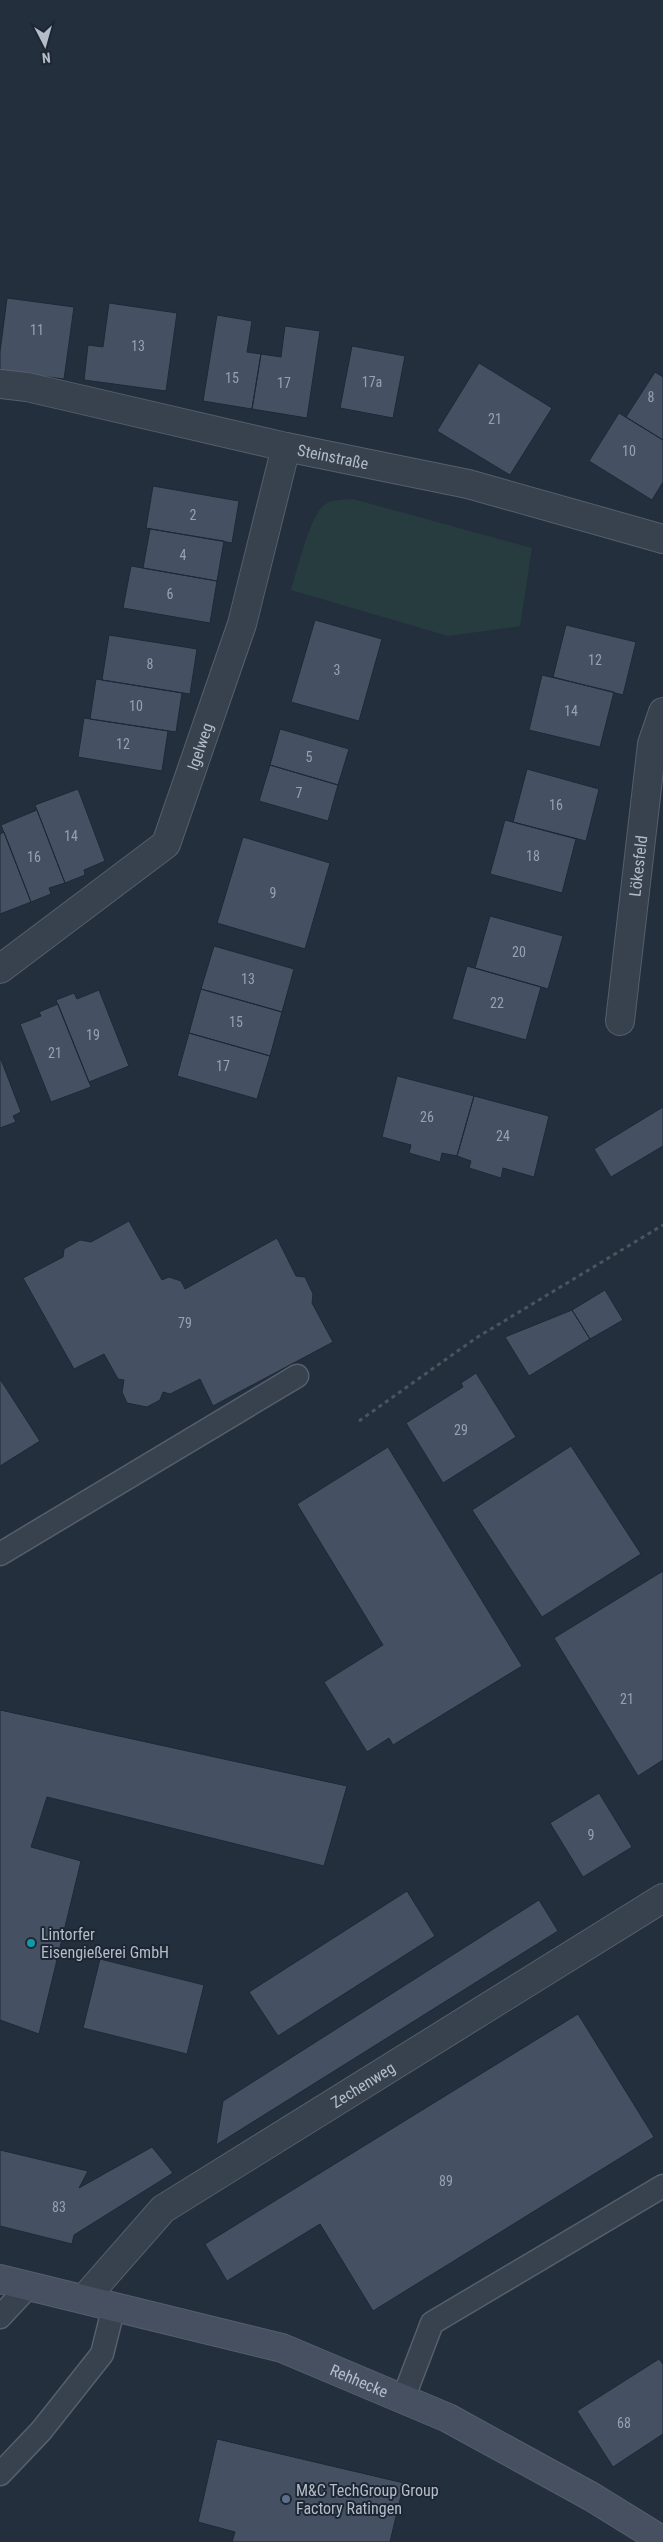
<svg xmlns="http://www.w3.org/2000/svg" width="663" height="2542" font-family="'Roboto Condensed',sans-serif">
  <style>
    .green { fill: #263c3f }
    .building { fill: #455162; stroke: #1f2835 }
    .lines { fill: none; stroke-linecap: round; stroke-linejoin: round }
    .lane-casing { stroke: #565f6c; stroke-width: 25 }
    .street-casing { stroke: #565f6c; stroke-width: 30 }
    .secondary-casing { stroke: #565f6c; stroke-width: 30 }
    .path { stroke: #44595c; stroke-width: 3; stroke-dasharray: 4 4; stroke-linecap: butt }
    .lane { stroke: #38414e; stroke-width: 22 }
    .street { stroke: #38414e; stroke-width: 28 }
    .secondary { stroke: #465061; stroke-width: 28 }
    .culture-dot { fill: #0f9aa8; stroke: #1d2633; stroke-width: 2 }
    .service-dot { fill: #5c6f8a; stroke: #1d2633; stroke-width: 2 }
    .labels { text-anchor: middle; dominant-baseline: central; stroke-width: 4; stroke-linejoin: round; paint-order: stroke }
    .number-label { font-size: 14px; fill: #98a1af }
    .street-label { font-size: 16px; fill: #b4bcc9; stroke: #1d2633 }
    .poi-label { font-size: 16px; fill: #b4bcc9; stroke: #1d2633; text-anchor: start }
  </style>
  <rect width="100%" height="100%" fill="#242f3e"/>
  <path class="green" d="M 353,499 L 532,548 L 520,626 L 448,636 L 291,590 C 297,571 309,519 323,506 C 330,499 343,500 353,499 Z"/>
  <path class="building" d="M 7,298 L 74,307 L 64,379 L 0,371 L 0,352 Z
    M 109,303 L 177,313 L 166,391 L 84,380 L 88,345 L 103,347 Z
    M 217,315 L 252,321 L 247,352 L 261,354 L 252,409 L 203,401 Z
    M 285,326 L 320,331 L 307,418 L 252,409 L 261,354 L 281,357 Z
    M 352,346 L 405,356 L 393,418 L 340,408 Z
    M 479,363 L 552,408 L 510,475 L 437,431 Z
    M 655,372 L 663,377 L 663,440 L 626,417 Z
    M 619,413 L 663,440 L 663,482 L 652,500 L 589,461 Z
    M 153,486 L 239,501 L 232,543 L 146,528 Z
    M 150,529 L 224,541 L 217,581 L 143,568 Z
    M 131,566 L 217,581 L 210,623 L 123,608 Z
    M 315,620 L 382,639 L 359,721 L 291,702 Z
    M 566,625 L 636,642 L 623,695 L 553,677 Z
    M 109,635 L 197,649 L 190,694 L 102,680 Z
    M 542,675 L 614,692 L 600,747 L 529,730 Z
    M 96,679 L 182,693 L 176,732 L 90,719 Z
    M 84,718 L 168,731 L 162,771 L 78,757 Z
    M 280,729 L 349,749 L 338,785 L 270,765 Z
    M 270,765 L 338,785 L 328,821 L 259,801 Z
    M 527,769 L 599,789 L 586,841 L 513,822 Z
    M 78,789 L 105,861 L 84,870 L 85,875 L 65,883 L 35,805 Z
    M 37,810 L 65,883 L 49,888 L 51,894 L 31,902 L 1,825 Z
    M 505,820 L 576,839 L 562,893 L 490,874 Z
    M 4,832 L 31,902 L 0,914 L 0,834 Z
    M 243,837 L 330,863 L 305,949 L 217,923 Z
    M 490,916 L 563,936 L 548,989 L 475,968 Z
    M 214,946 L 294,969 L 282,1012 L 201,989 Z
    M 467,966 L 541,987 L 526,1040 L 452,1019 Z
    M 201,989 L 282,1012 L 270,1056 L 189,1033 Z
    M 99,990 L 129,1066 L 89,1082 L 56,1000 L 74,993 L 77,999 Z
    M 58,1004 L 91,1087 L 51,1102 L 20,1024 L 41,1016 L 39,1012 Z
    M 189,1033 L 270,1056 L 257,1099 L 177,1076 Z
    M 0,1057 L 21,1112 L 13,1116 L 16,1122 L 0,1128 Z
    M 397,1076 L 474,1096 L 457,1156 L 442,1153 L 440,1162 L 409,1153 L 411,1145 L 382,1137 Z
    M 474,1096 L 549,1116 L 534,1177 L 503,1168 L 501,1178 L 469,1168 L 471,1161 L 457,1156 Z
    M 663,1107 L 663,1146 L 611,1177 L 594,1149 Z
    M 129,1221 L 162,1280 L 169,1277 L 181,1281 L 185,1289 L 277,1238 L 296,1276 L 305,1277 L 313,1294 L 312,1303 L 333,1342 L 213,1406 L 200,1379 L 170,1394 L 163,1392 L 160,1400 L 147,1407 L 127,1403 L 122,1392 L 124,1380 L 118,1379 L 104,1354 L 74,1369 L 23,1278 L 63,1257 L 64,1249 L 80,1240 L 91,1242 Z
    M 605,1290 L 623,1320 L 590,1339 L 572,1310 Z
    M 572,1310 L 590,1339 L 529,1376 L 505,1337 Z
    M 476,1373 L 516,1437 L 443,1483 L 406,1423 L 463,1387 L 461,1383 Z
    M 0,1379 L 40,1441 L 0,1466 Z
    M 571,1446 L 641,1554 L 542,1617 L 472,1510 Z
    M 388,1447 L 522,1666 L 393,1745 L 389,1738 L 367,1752 L 324,1682 L 383,1645 L 297,1504 Z
    M 663,1571 L 663,1760 L 638,1776 L 554,1638 Z
    M 0,1710 L 347,1786 L 324,1866 L 47,1797 L 31,1847 L 81,1861 L 39,2034 L 0,2020 Z
    M 599,1793 L 632,1847 L 583,1877 L 550,1823 Z
    M 407,1891 L 435,1936 L 278,2036 L 249,1992 Z
    M 539,1900 L 558,1931 L 216,2145 L 223,2101 Z
    M 100,1959 L 204,1985 L 187,2054 L 83,2028 Z
    M 578,2014 L 654,2137 L 373,2311 L 320,2224 L 227,2281 L 205,2244 Z
    M 152,2147 L 173,2173 L 74,2235 L 72,2244 L 0,2226 L 0,2150 L 88,2171 L 79,2188 Z
    M 659,2359 L 663,2364 L 663,2434 L 613,2467 L 577,2411 Z
    M 217,2439 L 404,2483 L 390,2542 L 232,2542 L 235,2532 L 198,2522 Z"/>
  <g class="lines">
    <defs>
      <path id="lane" d="M 0,1554 L 297,1376
        M 0,2317 L 29,2286
        M 403,2399 L 432,2323 L 663,2186
        M 0,2474 L 41,2431 L 102,2354 L 114,2306"/>
      <g id="street">
        <path id="s1" d="M 0,384 L 27,387 L 286,447 L 468,484 L 663,539"/>
        <path id="s2" d="M 0,969 L 166,844 L 242,624 L 286,447"/>
        <path id="s3" d="M 620,1021 L 652,744 L 663,712"/>
        <path id="s4" d="M 84,2299 L 163,2209 L 663,1898"/>
      </g>
      <g id="secondary">
        <path id="s5" d="M 0,2279 L 282,2348 L 448,2418 L 592,2497 L 663,2541"/>
      </g>
    </defs>
    <use href="#lane" class="lane-casing"/>
    <use href="#street" class="street-casing"/>
    <use href="#secondary" class="secondary-casing"/>
    <path class="path" d="M 359,1421 L 476,1338 L 663,1225"/>
    <use href="#lane" class="lane"/>
    <use href="#street" class="street"/>
    <use href="#secondary" class="secondary"/>
  </g>
  <circle class="culture-dot" cx="31" cy="1943" r="5"/>
  <circle class="service-dot" cx="286" cy="2499" r="5"/>
  <g class="labels">
    <g class="number-label">
      <text x="37" y="330">11</text>
      <text x="138" y="346">13</text>
      <text x="232" y="378">15</text>
      <text x="372" y="382">17a</text>
      <text x="284" y="383">17</text>
      <text x="651" y="397">8</text>
      <text x="495" y="419">21</text>
      <text x="629" y="451">10</text>
      <text x="193" y="515">2</text>
      <text x="183" y="555">4</text>
      <text x="170" y="594">6</text>
      <text x="595" y="660">12</text>
      <text x="150" y="664">8</text>
      <text x="337" y="670">3</text>
      <text x="136" y="706">10</text>
      <text x="571" y="711">14</text>
      <text x="123" y="744">12</text>
      <text x="309" y="757">5</text>
      <text x="299" y="793">7</text>
      <text x="556" y="805">16</text>
      <text x="71" y="836">14</text>
      <text x="533" y="856">18</text>
      <text x="34" y="857">16</text>
      <text x="273" y="893">9</text>
      <text x="519" y="952">20</text>
      <text x="248" y="979">13</text>
      <text x="497" y="1003">22</text>
      <text x="236" y="1022">15</text>
      <text x="93" y="1035">19</text>
      <text x="55" y="1053">21</text>
      <text x="223" y="1066">17</text>
      <text x="427" y="1117">26</text>
      <text x="503" y="1136">24</text>
      <text x="185" y="1323">79</text>
      <text x="461" y="1430">29</text>
      <text x="627" y="1699">21</text>
      <text x="591" y="1835">9</text>
      <text x="446" y="2181">89</text>
      <text x="59" y="2207">83</text>
      <text x="624" y="2423">68</text>
    </g>
    <g class="street-label">
      <text stroke="none"><textPath href="#s1" startOffset="341">Steinstraße</textPath></text>
      <text stroke="none"><textPath href="#s2" startOffset="311">Igelweg</textPath></text>
      <text stroke="none"><textPath href="#s3" startOffset="156">Lökesfeld</textPath></text>
      <text stroke="none"><textPath href="#s4" startOffset="355">Zechenweg</textPath></text>
      <text stroke="none"><textPath href="#s5" startOffset="374">Rehhecke</textPath></text>
    </g>
    <g class="poi-label">
      <text x="41" y="1934">Lintorfer<tspan x="41" dy="18">Eisengießerei GmbH</tspan></text>
      <text x="296" y="2490">M&amp;C TechGroup Group<tspan x="296" dy="18">Factory Ratingen</tspan></text>
    </g>
  </g>
  <g transform="translate(45 45) rotate(174)" stroke="#1d2633" stroke-width="4" paint-order="stroke">
  <path d="M0-4L9 19L0 12L-9 19Z" fill="#b4bcc9"/>
  <text y="-8" font-size="14" font-weight="bold" text-anchor="middle" fill="#b4bcc9">N</text>
  </g>
</svg>
